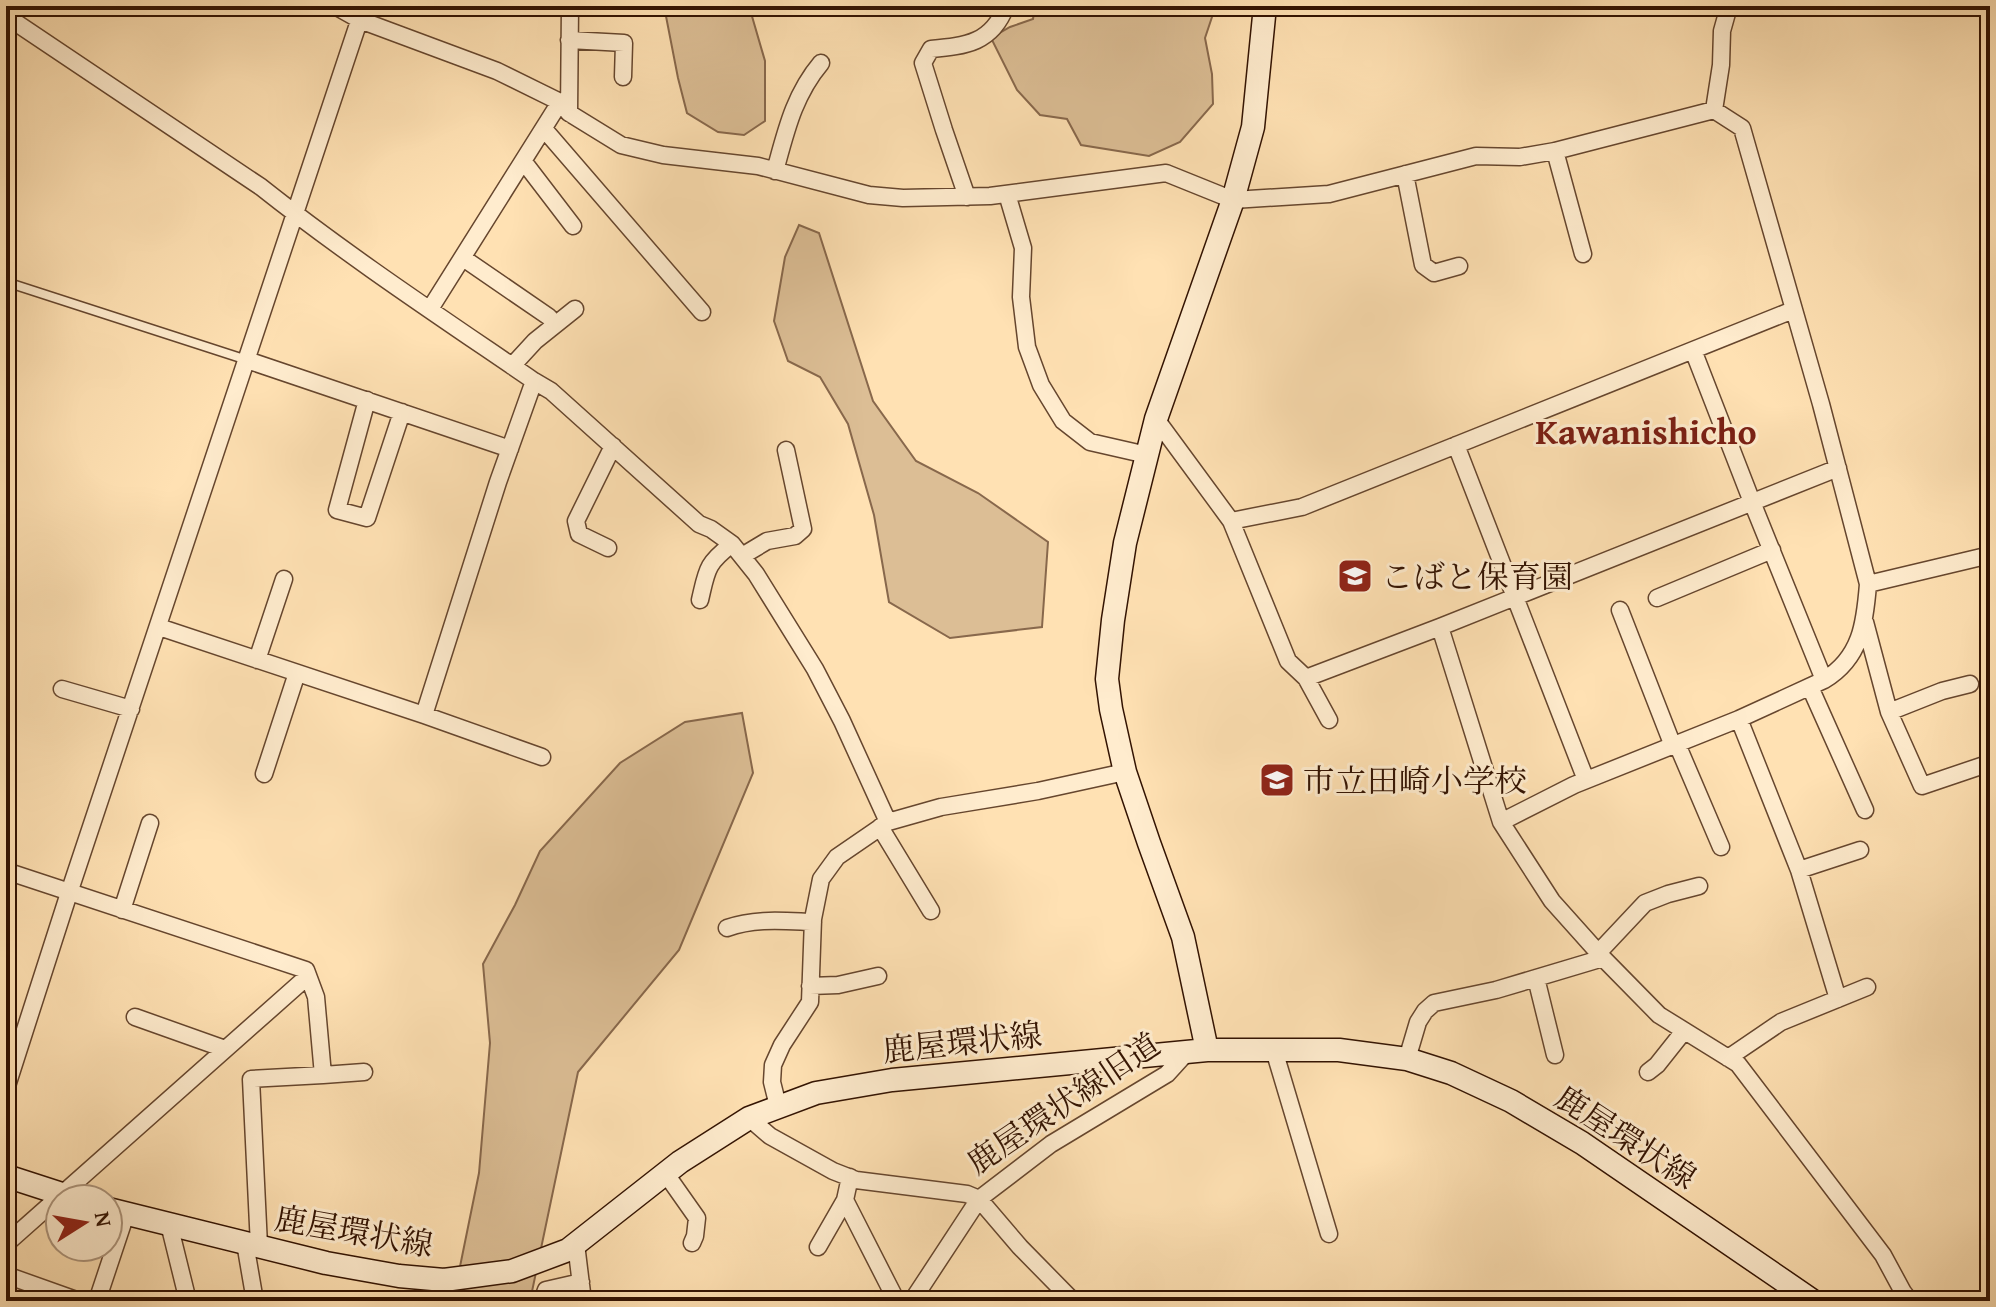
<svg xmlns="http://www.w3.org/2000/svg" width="1996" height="1307" font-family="'Gentium Book Plus','Noto Serif JP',serif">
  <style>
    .green { fill: #dcbe95; stroke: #88684c; stroke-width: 2 }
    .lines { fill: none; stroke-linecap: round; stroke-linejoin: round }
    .lane-casing { stroke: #66462e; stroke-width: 11 }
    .street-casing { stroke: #66462e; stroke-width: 19 }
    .secondary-casing { stroke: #331302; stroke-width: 25 }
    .lane { stroke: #ffecce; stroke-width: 8 }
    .street { stroke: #ffecce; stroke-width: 16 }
    .secondary { stroke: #ffecce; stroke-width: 22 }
    .labels { text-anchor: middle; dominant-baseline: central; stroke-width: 6; stroke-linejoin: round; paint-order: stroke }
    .poi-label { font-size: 32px; fill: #331302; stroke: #ffecce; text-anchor: start }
    .street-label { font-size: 32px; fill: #331302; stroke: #ffecce }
    .quarter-label { font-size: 36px; font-weight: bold; fill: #7a1f14; stroke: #ffecce }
  </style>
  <rect width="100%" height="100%" fill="#ffe1b3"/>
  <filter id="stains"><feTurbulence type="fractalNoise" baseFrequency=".0025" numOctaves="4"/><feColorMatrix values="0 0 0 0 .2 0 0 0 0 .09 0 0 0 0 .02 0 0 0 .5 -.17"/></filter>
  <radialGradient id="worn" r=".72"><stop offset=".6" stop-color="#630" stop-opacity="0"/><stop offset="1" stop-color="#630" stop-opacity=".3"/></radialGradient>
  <path class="green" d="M 664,6 L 749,6 L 765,61 L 765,121 L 744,135 L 718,132 L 687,113 L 678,78 Z
    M 1035,6 L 1180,6 L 1213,14 L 1205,38 L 1212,74 L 1213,104 L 1180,142 L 1149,156 L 1081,145 L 1067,119 L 1040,115 L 1017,90 L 991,38 L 1010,27 L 1033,19 Z
    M 799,225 L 819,233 L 873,401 L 916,461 L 978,493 L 1048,542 L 1042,627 L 950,638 L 889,602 L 874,515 L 848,424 L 820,377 L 788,361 L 774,321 L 785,257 Z
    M 742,713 L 753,773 L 679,950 L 578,1072 L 530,1301 L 453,1301 L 479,1173 L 490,1043 L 483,964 L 515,905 L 540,851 L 620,763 L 685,722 Z"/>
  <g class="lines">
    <defs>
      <path id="lane" d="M 6,282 L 247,360"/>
      <path id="street" d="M 335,6 L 360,20 L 497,71 L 560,102 L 569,113 L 621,145 L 663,155 L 758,166 L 869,195 L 903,198 L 990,196 L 1166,173 L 1233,200 L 1329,194 L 1476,156 L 1520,157 L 1555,151 L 1714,110 L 1742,128 L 1821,404 L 1868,584 C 1865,623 1861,658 1824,680 L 1739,719 L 1574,785 L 1501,822
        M 6,16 L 261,187 C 348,256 442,318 534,381 L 551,391 L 699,524 L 711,529 L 732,544 L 756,574 L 815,669 L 842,721 L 888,822
        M 569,40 L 624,43 L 623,77
        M 1714,110 L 1721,65 L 1722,31 L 1729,6
        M 569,113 L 570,6
        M 544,129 L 702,312
        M 1555,151 L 1583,254
        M 524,162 L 573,226
        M 775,171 C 786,131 794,95 821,63
        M 1405,174 L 1423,265 L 1434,273 L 1459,266
        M 1007,194 L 1023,248 L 1021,297 L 1027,347 L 1041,385 L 1063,421 L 1090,442 L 1147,455
        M 967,197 L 944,130 L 923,63 L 931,49 C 966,46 992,43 1006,6
        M 463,258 L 549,317
        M 430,309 L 560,102
        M 1693,350 L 1752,502 L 1824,680
        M 247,360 L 510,449
        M 512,366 L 535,341 L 575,309
        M 367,400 L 337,510 L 367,518 L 402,412
        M 1156,419 L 1231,521 L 1288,661 L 1306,678 L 1440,627 L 1838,468
        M 1456,445 L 1586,780
        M 1231,521 L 1302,507 L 1793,310
        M 608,548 L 579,534 L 576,521 L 613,446
        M 742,556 L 767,541 L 795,536 L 803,529 L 786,450
        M 1868,584 L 1990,555
        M 1657,598 L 1772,550
        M 700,600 C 707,570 706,564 732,544
        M 1620,610 L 1673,746
        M 1865,622 L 1889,712 L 1922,786 L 1990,763
        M 159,627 L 424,715 L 542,757
        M 1440,627 L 1501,822 L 1552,901 L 1603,958 L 1659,1015 L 1738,1064 L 1883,1255 L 1903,1292 L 1910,1301
        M 257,660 L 284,579
        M 1306,678 L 1329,720
        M 1810,687 L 1865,810
        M 62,689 L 131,709
        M 1889,712 L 1942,691 L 1970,684
        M 424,715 L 498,482 L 534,381
        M 1739,719 L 1799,870 L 1860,850
        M 1677,744 L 1721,847
        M 264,774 L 297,673
        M 880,827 L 931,911
        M 1799,870 L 1838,999
        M 6,871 L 306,970 L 316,997 L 323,1075 L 364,1072
        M 122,910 L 150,823
        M 727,928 C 755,918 783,921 813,922
        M 1598,953 L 1645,903 L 1668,894 L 1699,886
        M 1536,978 L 1555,1055
        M 810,986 L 838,985 L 878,976
        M 135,1017 L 225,1049
        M 1274,1050 L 1329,1234
        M 1728,1058 L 1781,1022 L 1867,987
        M 1407,1059 L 1418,1022 L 1425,1011 L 1434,1003 L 1496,990 L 1603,958
        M 1648,1072 L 1657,1065 L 1684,1031
        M 6,1089 L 69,893 L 364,6
        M 778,1106 L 772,1082 L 773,1065 L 782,1045 L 810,1002 L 813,919 L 821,879 L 837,857 L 888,822 L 941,807 L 1038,791 L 1125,772
        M 749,1118 L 770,1136 L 833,1171 L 856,1180 L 967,1194 L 979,1199 L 1020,1247 L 1073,1301
        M 666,1174 L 697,1218 L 695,1236 L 692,1243
        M 845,1200 L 893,1294 L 894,1301
        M 169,1224 L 188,1301
        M 245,1243 L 255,1301
        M 6,1244 L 308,976
        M 576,1244 L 583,1301
        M 259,1246 L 251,1079 L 323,1075
        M 818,1247 L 845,1200 L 850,1177
        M 6,1275 L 79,1301
        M 97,1301 L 126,1214
        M 542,1301 L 546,1290 L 581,1282
        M 912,1301 L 979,1199 L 1051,1144 L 1167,1074 L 1187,1052"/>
      <path id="secondary" d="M 1207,1050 L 1183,937 L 1149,843 L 1125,772 L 1111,709 L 1107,679 L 1113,620 L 1125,543 L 1156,419 L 1233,200 L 1253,127 L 1265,6
        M 6,1176 L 77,1199
        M 108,1209 L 326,1263 L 399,1276 L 444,1280 L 512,1271 L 568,1250 L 680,1162 L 749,1118 L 816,1093 L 892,1080 L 1207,1050 L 1339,1050 L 1407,1059 L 1451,1073 L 1511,1101 L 1582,1143 L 1813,1301"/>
    </defs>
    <use href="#lane" class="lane-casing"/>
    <use href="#street" class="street-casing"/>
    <use href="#secondary" class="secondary-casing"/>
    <use href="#lane" class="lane"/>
    <use href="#street" class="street"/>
    <use href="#secondary" class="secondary"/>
  </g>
  <defs>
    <symbol id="school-square" viewBox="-11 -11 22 22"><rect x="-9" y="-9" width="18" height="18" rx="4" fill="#8f2418" stroke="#ffecce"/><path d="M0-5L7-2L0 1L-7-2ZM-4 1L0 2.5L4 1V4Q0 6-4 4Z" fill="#fff"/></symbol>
  </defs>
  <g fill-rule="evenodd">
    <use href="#school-square" x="1335" y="556" width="40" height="40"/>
    <use href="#school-square" x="1257" y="760" width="40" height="40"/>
  </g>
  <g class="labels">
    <g class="poi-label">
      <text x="1381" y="576">こばと保育園</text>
      <text x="1303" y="780">市立田崎小学校</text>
    </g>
    <g class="street-label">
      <text transform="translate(962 1042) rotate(-6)">鹿屋環状線</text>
      <text transform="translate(1063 1103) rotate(-34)">鹿屋環状線旧道</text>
      <text transform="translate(1626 1137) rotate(33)">鹿屋環状線</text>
      <text transform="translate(354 1231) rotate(10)">鹿屋環状線</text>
    </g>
    <g class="quarter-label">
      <text x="1646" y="430">Kawanishicho</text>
    </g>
  </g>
  <rect width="1996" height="1307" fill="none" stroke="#ffe1b3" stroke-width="32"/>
  <rect x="8" y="8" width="1980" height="1291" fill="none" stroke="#331302" stroke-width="4"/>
  <rect x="16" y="16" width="1964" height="1275" fill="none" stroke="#331302" stroke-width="2"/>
  <g transform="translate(84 1223) rotate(79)"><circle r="38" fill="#ffecce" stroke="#ad957c" stroke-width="2"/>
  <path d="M0-6L14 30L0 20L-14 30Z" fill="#8f2418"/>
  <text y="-12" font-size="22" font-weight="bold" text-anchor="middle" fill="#331302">N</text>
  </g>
  <rect width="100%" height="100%" filter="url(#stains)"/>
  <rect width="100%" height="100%" fill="url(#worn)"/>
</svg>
